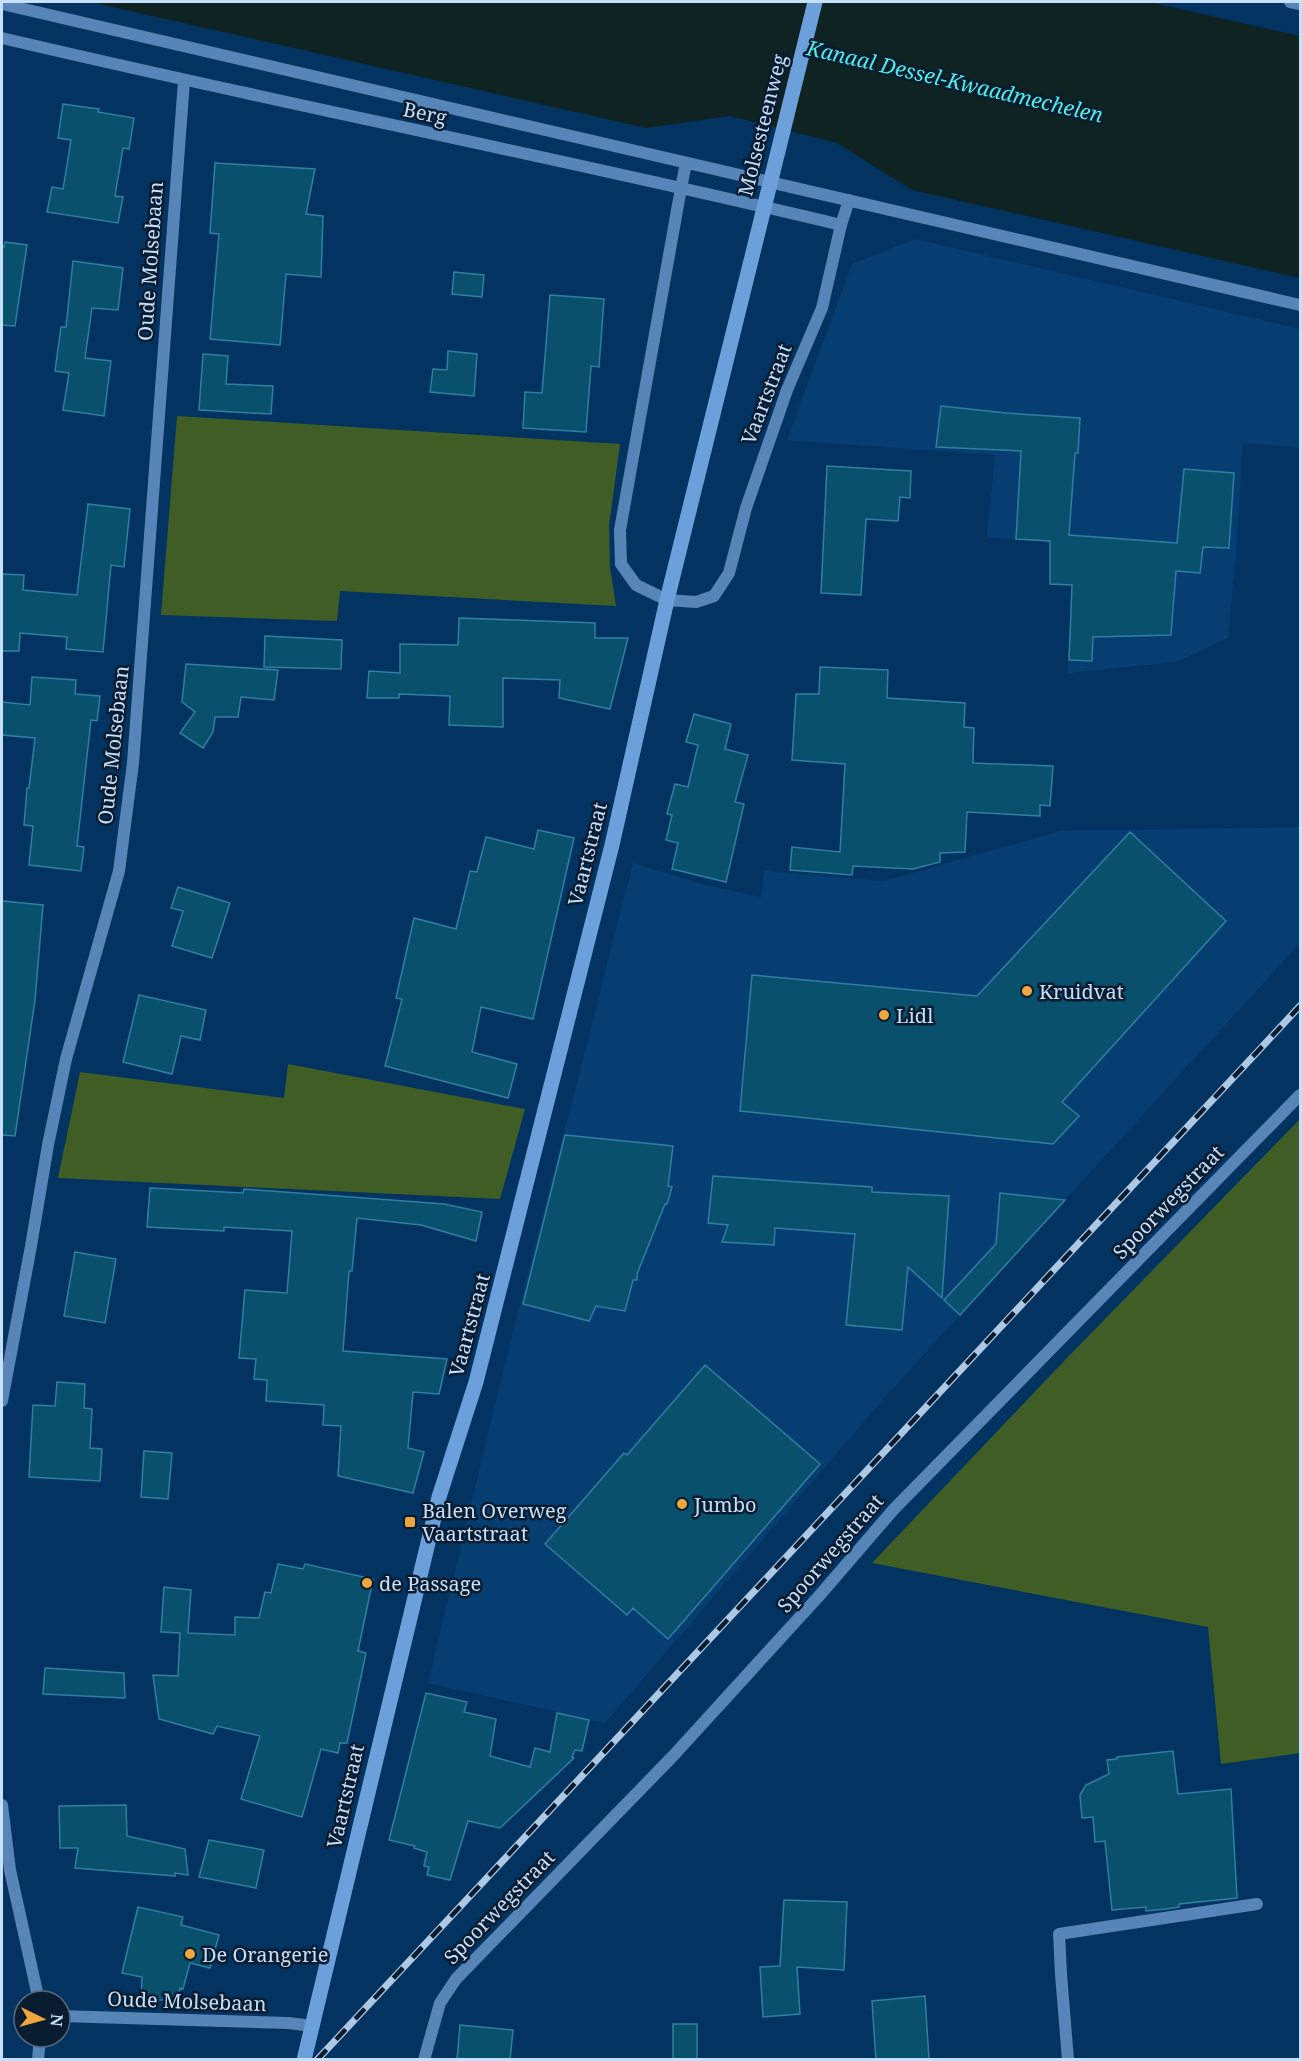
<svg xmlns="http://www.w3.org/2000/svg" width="1302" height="2061" font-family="'Noto Serif',serif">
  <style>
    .built { fill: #063e71 }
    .green { fill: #405d26 }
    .water { fill: #0e2322 }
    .building { fill: #09506d; stroke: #317ea2; stroke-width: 1.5 }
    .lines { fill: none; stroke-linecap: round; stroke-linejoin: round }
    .lane { stroke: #5785b7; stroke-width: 12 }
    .street { stroke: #5785b7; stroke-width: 12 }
    .primary { stroke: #6ba0db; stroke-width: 15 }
    .rail-casing { stroke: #acc8e5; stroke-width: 7 }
    .rail { stroke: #091c30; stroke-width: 4.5; stroke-dasharray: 14; stroke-linecap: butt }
    .poi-dot { fill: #f0a63e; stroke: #091c30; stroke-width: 2 }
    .labels { text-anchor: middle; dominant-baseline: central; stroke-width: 5; stroke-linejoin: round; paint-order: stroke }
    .street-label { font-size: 20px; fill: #c6dffa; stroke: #091c30 }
    .poi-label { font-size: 20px; fill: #c6dffa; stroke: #091c30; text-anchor: start }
    .water-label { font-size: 21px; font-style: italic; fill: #4fede8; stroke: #091c30 }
  </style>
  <rect width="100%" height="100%" fill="#033461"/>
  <path class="built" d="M 915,239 L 1300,329 L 1300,448 L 1243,443 L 1236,554 L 1228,638 L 1176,662 L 1068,673 L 1073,544 L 987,537 L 995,455 L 787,440 L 852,264 Z
    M 1300,827 L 1300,943 L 885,1397 L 605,1723 L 428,1683 L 504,1367 L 633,863 L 705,885 L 761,897 L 764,871 L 883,881 L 1061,831 Z"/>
  <path class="green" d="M 177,416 L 620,444 L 609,526 L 610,567 L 616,606 L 340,591 L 337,621 L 161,615 Z
    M 288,1064 L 525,1109 L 500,1199 L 58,1178 L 80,1072 L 284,1098 Z
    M 1300,1119 L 1300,1753 L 1221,1764 L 1208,1627 L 872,1563 L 1067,1358 Z"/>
  <path class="water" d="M 91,2 L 1149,2 L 1300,36 L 1300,278 L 912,190 L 837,143 L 730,116 L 646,128 Z"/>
  <path class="building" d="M 63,104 L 99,109 L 98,112 L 134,118 L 129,149 L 123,148 L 115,196 L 123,197 L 118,223 L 47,212 L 52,187 L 63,189 L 71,140 L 58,138 Z
    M 215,163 L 315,169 L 306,214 L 323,216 L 321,277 L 286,274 L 280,345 L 210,339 L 219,234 L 210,233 Z
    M 5,242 L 27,245 L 15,326 L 2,325 L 2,247 L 4,247 Z
    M 73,261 L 123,268 L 118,310 L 92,308 L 85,358 L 111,361 L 104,416 L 63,410 L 69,373 L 55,371 L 61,327 L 66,327 Z
    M 454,272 L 484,275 L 482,297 L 452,294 Z
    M 550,295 L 604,299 L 599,367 L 591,366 L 586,432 L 523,428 L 525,392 L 542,393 Z
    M 448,351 L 477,354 L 474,396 L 430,392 L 433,369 L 447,370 Z
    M 203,354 L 228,356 L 226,384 L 273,386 L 271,414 L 199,410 Z
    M 941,406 L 1006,413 L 1080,418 L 1078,453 L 1075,453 L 1069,535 L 1177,543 L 1184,469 L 1234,473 L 1229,548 L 1203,547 L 1200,573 L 1176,571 L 1171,635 L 1093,637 L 1092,661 L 1069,660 L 1072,585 L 1050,584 L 1050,541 L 1016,539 L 1021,451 L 936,447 Z
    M 827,466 L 911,471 L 910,498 L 900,497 L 898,521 L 866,519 L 861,595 L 821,593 Z
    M 88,504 L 130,509 L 124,567 L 111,565 L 103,652 L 66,649 L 67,637 L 20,633 L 19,651 L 2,651 L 2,574 L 24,575 L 23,590 L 77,595 Z
    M 459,618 L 595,623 L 595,638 L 628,638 L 610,709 L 559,698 L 560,680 L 503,678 L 503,727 L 449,725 L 450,696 L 399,694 L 399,698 L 367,698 L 369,671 L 400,673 L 400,644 L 458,645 Z
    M 265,636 L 342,640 L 341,669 L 264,667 Z
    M 186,664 L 278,670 L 274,700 L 241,697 L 238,717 L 215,717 L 213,732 L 203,748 L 180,733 L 195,712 L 182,702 Z
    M 820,667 L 888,670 L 887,698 L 965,703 L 964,727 L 974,728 L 973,763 L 1053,766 L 1050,806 L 1040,805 L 1040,816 L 967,812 L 965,852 L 940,853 L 940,862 L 913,869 L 853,866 L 852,875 L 790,870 L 792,847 L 840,852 L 845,764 L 792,760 L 796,694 L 819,694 Z
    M 32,677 L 76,680 L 75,694 L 100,696 L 97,721 L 91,720 L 77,846 L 84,847 L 81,871 L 29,865 L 33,826 L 24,825 L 27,788 L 29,788 L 35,738 L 2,735 L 2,702 L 30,705 Z
    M 694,714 L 731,724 L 725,749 L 748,755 L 735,802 L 744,804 L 726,882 L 672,869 L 678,843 L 666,840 L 672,815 L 667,814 L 675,784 L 688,787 L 698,745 L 686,742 Z
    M 538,830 L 574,838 L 533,1019 L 481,1007 L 472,1052 L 517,1064 L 508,1098 L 385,1066 L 402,999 L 396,998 L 414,918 L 456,929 L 470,871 L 477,872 L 486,837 L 534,849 Z
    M 1130,832 L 1226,921 L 1062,1102 L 1079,1116 L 1053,1144 L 740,1111 L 752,975 L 977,996 Z
    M 178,887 L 230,903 L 212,958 L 172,946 L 183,911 L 171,908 Z
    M 2,901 L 43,905 L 35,1000 L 15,1136 L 2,1135 Z
    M 139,995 L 206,1010 L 200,1040 L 181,1036 L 172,1074 L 123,1062 Z
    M 565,1135 L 673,1146 L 668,1186 L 672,1187 L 667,1204 L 665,1204 L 637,1274 L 637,1280 L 633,1280 L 625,1311 L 596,1306 L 589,1321 L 523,1304 Z
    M 713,1176 L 872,1187 L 872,1192 L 949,1196 L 942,1298 L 908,1267 L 902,1330 L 846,1325 L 855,1234 L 775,1228 L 774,1245 L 722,1242 L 728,1225 L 708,1223 Z
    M 150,1188 L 243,1193 L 244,1189 L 444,1204 L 482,1212 L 476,1241 L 421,1225 L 357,1218 L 352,1271 L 349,1271 L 343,1351 L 447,1359 L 439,1394 L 413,1392 L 408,1448 L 424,1452 L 413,1493 L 338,1476 L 341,1426 L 323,1425 L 324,1405 L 266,1401 L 267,1380 L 254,1379 L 256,1359 L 239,1358 L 245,1290 L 287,1293 L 292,1231 L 224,1227 L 224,1231 L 147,1227 Z
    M 1000,1193 L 1065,1200 L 960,1315 L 944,1300 L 996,1244 Z
    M 75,1252 L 116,1259 L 105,1323 L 64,1316 Z
    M 705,1365 L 820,1464 L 668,1639 L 633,1608 L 627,1615 L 545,1544 L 624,1453 L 627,1455 Z
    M 57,1382 L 85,1384 L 84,1408 L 92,1409 L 90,1448 L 102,1449 L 100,1481 L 29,1477 L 33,1405 L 55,1406 Z
    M 144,1451 L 172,1453 L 168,1499 L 141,1497 Z
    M 278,1564 L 303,1569 L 305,1564 L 373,1579 L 358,1651 L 366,1653 L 347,1743 L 340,1743 L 338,1753 L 321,1749 L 302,1817 L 241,1799 L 260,1736 L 217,1726 L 213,1734 L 159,1719 L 153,1675 L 178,1676 L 180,1633 L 161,1632 L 164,1587 L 191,1590 L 188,1633 L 235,1635 L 235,1617 L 259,1618 L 265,1592 L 271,1593 Z
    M 45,1668 L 124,1673 L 125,1698 L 43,1694 Z
    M 426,1693 L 467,1702 L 464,1712 L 496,1719 L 490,1756 L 530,1767 L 535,1748 L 550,1752 L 557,1713 L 589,1720 L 582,1751 L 575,1750 L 572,1757 L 574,1758 L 500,1828 L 468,1821 L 450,1880 L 427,1875 L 429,1867 L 424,1866 L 427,1852 L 414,1848 L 415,1846 L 389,1840 Z
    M 1173,1751 L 1178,1794 L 1231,1789 L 1237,1898 L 1179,1904 L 1179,1907 L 1166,1909 L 1146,1911 L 1146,1907 L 1112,1910 L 1105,1841 L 1095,1842 L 1093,1817 L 1082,1818 L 1080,1795 L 1086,1785 L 1109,1774 L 1107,1760 L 1117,1759 L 1117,1757 Z
    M 126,1805 L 127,1836 L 185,1849 L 188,1875 L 175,1873 L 175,1876 L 75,1868 L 78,1848 L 60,1848 L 59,1806 Z
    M 209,1840 L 264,1850 L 256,1888 L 199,1877 Z
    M 784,1900 L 847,1902 L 844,1970 L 797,1967 L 800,2014 L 763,2017 L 760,1967 L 780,1966 Z
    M 138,1907 L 183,1917 L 181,1925 L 219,1935 L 210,1968 L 190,1963 L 183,1989 L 180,1988 L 178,2000 L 141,2000 L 142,1977 L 122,1973 Z
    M 925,1996 L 929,2060 L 876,2060 L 872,2001 Z
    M 673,2024 L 697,2024 L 697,2060 L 673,2060 Z
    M 460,2025 L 513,2030 L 510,2060 L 457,2060 Z"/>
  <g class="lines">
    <path class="lane" d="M 2,4 L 1300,305
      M 681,188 L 686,163
      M 841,225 L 849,200
      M 1061,1974 L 1059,1934 L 1257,1904"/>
    <path class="street" d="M 1290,2 L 1300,4
      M 2,38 C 281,104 562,158 841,225 L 822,308 L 787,390 L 746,508 L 729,573 L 714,596 L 696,602 L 667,600 L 636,585 L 621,564 L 620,530 L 681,188
      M 2,1401 L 31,1246 L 48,1145 L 66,1059 L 119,871 L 133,763 L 184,81
      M 2,1805 L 10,1870 L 39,2001
      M 1061,1974 L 1068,2060
      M 60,2016 L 289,2023 L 312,2026
      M 38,2060 L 40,2037
      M 424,2060 L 440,2003 L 456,1979 L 673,1756 L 819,1596 L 894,1509 L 1300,1095"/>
    <path class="primary" d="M 304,2060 L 439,1497 L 476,1382 L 612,845 L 667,600 L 815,2"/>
    <defs>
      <path id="rail" d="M 317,2060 L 1300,1006"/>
    </defs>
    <use href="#rail" class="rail-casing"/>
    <use href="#rail" class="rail"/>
  </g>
  <g class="poi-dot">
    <circle cx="1027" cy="991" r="6"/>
    <circle cx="884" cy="1015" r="6"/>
    <circle cx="682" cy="1504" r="6"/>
    <rect x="404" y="1516" width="12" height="12" rx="3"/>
    <circle cx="367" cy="1583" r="6"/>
    <circle cx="190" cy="1954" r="6"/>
  </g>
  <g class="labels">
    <g class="street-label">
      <text transform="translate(425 113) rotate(12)">Berg</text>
      <text transform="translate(762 125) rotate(-76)">Molsesteenweg</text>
      <text transform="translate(150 261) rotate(-86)">Oude Molsebaan</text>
      <text transform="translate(766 394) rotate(-69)">Vaartstraat</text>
      <text transform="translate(113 745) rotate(-84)">Oude Molsebaan</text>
      <text transform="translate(587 854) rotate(-76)">Vaartstraat</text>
      <text transform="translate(1168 1202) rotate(-46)">Spoorwegstraat</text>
      <text transform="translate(469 1325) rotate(-75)">Vaartstraat</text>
      <text transform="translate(830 1553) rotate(-49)">Spoorwegstraat</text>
      <text transform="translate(345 1796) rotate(-77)">Vaartstraat</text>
      <text transform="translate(499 1907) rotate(-46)">Spoorwegstraat</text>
      <text transform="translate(187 2001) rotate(2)">Oude Molsebaan</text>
    </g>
    <g class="poi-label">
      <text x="1039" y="991">Kruidvat</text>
      <text x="896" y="1015">Lidl</text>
      <text x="694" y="1504">Jumbo</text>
      <text x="422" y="1510">Balen Overweg<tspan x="422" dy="23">Vaartstraat</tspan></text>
      <text x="379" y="1583">de Passage</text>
      <text x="202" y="1954">De Orangerie</text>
    </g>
    <g class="water-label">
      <text transform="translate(955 81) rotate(13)">Kanaal Dessel-Kwaadmechelen</text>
    </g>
  </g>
  <rect width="1302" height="2061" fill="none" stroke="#c6dffa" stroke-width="6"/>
  <g transform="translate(42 2019) rotate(95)"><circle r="28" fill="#091c30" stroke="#556a81" stroke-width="1.5"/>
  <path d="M0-4.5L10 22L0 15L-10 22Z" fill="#f0a63e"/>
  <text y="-9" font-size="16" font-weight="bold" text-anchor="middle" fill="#c6dffa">N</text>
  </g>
</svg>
